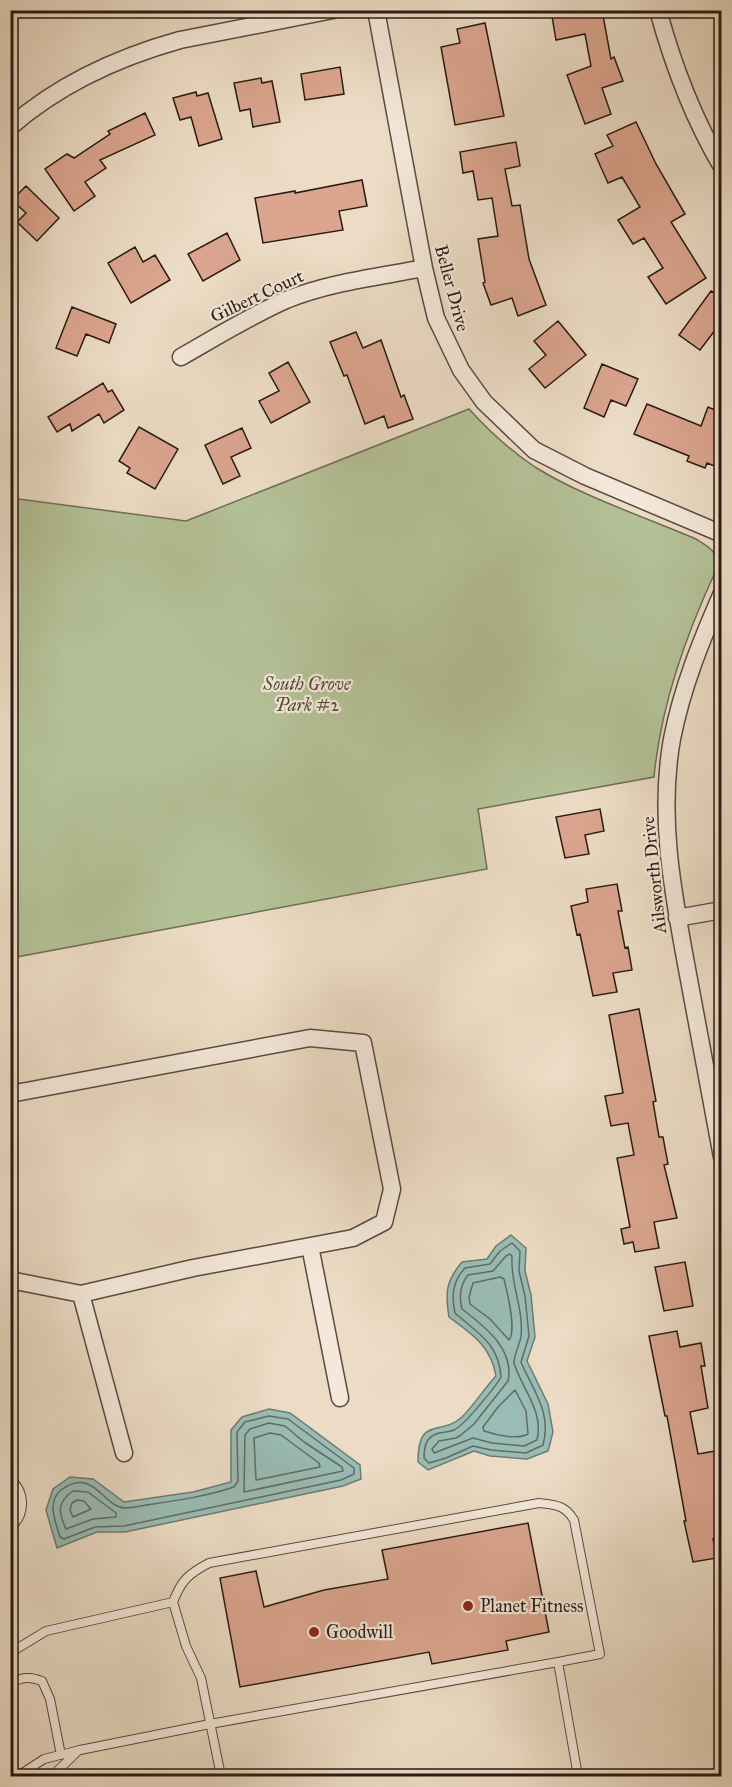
<svg xmlns="http://www.w3.org/2000/svg" width="732" height="1787" font-family="'IM FELL Great Primer',serif">
  <style>
    .green { fill: #b4c197; stroke: #6f6e56; stroke-width: 1.5 }
    .water { fill: #99bcb4; stroke: #6d7b74; stroke-width: 1.5 }
    .lines { fill: none; stroke-linecap: round; stroke-linejoin: round }
    .shore { stroke: #626b64; stroke-width: 1.5 }
    .building { fill: #dba58f; stroke: #2a1a14; stroke-width: 1.5 }
    .lane-casing { stroke: #5a4a40; stroke-width: 10 }
    .street-casing { stroke: #5a4a40; stroke-width: 19 }
    .lane { stroke: #f3e8d9; stroke-width: 8 }
    .street { stroke: #f3e8d9; stroke-width: 16 }
    .poi-dot { fill: #8f2418; stroke: #f3e8d9; stroke-width: 2 }
    .labels { text-anchor: middle; dominant-baseline: central; stroke-width: 4.5; stroke-linejoin: round; paint-order: stroke }
    .street-label { font-size: 18px; fill: #2a1a14; stroke: #f3e8d9 }
    .park-label { font-size: 18px; font-style: italic; fill: #534c3b; stroke: #f3e8d9 }
    .poi-label { font-size: 18px; fill: #2a1a14; stroke: #f3e8d9; text-anchor: start }
  </style>
  <rect width="100%" height="100%" fill="#ecdcc5"/>
  <filter id="stains"><feTurbulence type="fractalNoise" baseFrequency=".00333" numOctaves="4"/><feColorMatrix values="0 0 0 0 .2 0 0 0 0 .09 0 0 0 0 .02 0 0 0 .5 -.17"/></filter>
  <radialGradient id="worn" r=".72"><stop offset=".6" stop-color="#630" stop-opacity="0"/><stop offset="1" stop-color="#630" stop-opacity=".3"/></radialGradient>
  <path class="green" d="M 469,409 C 488,430 511,451 535,467 C 581,496 645,517 696,539 C 709,547 718,551 717,568 C 686,635 661,704 654,777 L 478,809 L 487,869 L 11,958 L 11,498 L 186,521 Z"/>
  <path class="water" d="M 511,1235 L 526,1248 L 525,1271 L 531,1295 L 535,1337 L 527,1361 L 548,1404 L 553,1432 L 548,1451 L 527,1459 L 490,1456 L 474,1451 L 428,1470 L 418,1462 C 418,1415 440,1437 462,1417 C 474,1405 484,1389 496,1376 C 491,1346 472,1334 449,1317 C 445,1292 446,1281 462,1262 L 487,1259 L 496,1246 Z
    M 269,1409 L 290,1413 L 360,1465 L 361,1479 L 343,1486 L 125,1532 L 97,1532 L 57,1548 L 46,1510 L 53,1489 L 70,1477 L 93,1479 L 124,1502 L 193,1492 L 231,1482 L 231,1430 L 242,1417 Z"/>
  <g class="lines">
    <path class="shore" d="M 512,1243 L 520,1251 L 519,1271 L 525,1296 L 529,1336 L 521,1362 C 533,1391 552,1412 543,1445 L 526,1453 L 491,1450 L 473,1446 L 446,1458 L 429,1463 L 424,1458 C 424,1452 424,1445 428,1440 C 436,1430 445,1434 454,1430 C 464,1426 496,1386 501,1377 C 499,1343 477,1333 455,1313 C 451,1295 453,1281 465,1268 L 490,1264 L 500,1251 Z
      M 510,1254 L 512,1256 C 510,1283 524,1310 521,1336 C 520,1345 514,1353 514,1363 C 522,1389 544,1411 537,1440 L 524,1446 L 492,1443 L 473,1438 L 434,1453 L 432,1449 L 439,1441 L 456,1438 L 461,1435 L 474,1424 L 508,1381 C 515,1349 484,1326 462,1309 C 459,1297 460,1285 468,1275 L 493,1271 L 506,1256 Z
      M 500,1277 L 504,1279 C 507,1292 517,1330 509,1340 L 490,1319 L 470,1304 L 469,1297 L 473,1283 Z
      M 515,1390 L 526,1411 L 528,1434 C 517,1440 496,1435 484,1431 L 483,1427 L 498,1407 Z
      M 269,1416 L 288,1419 L 354,1468 L 354,1474 L 341,1480 L 124,1526 L 95,1527 L 64,1539 L 60,1537 C 56,1523 46,1502 61,1490 C 94,1466 102,1507 125,1508 C 134,1508 144,1505 153,1504 C 180,1500 207,1496 234,1487 L 238,1481 L 237,1432 L 245,1422 Z
      M 269,1423 L 285,1426 L 304,1442 L 342,1467 L 343,1471 L 244,1492 L 245,1435 L 250,1429 Z
      M 270,1433 L 281,1435 L 319,1463 L 320,1467 L 256,1480 L 254,1438 Z
      M 73,1491 L 88,1492 L 116,1513 L 116,1517 L 93,1519 L 66,1529 C 58,1512 57,1502 73,1491 Z
      M 77,1500 L 84,1501 L 91,1509 L 73,1517 L 70,1510 L 72,1503 Z"/>
  </g>
  <path class="building" d="M 580,10 L 602,10 L 611,59 L 614,57 L 623,81 L 602,88 L 611,114 L 585,124 L 567,75 L 591,66 L 585,34 L 556,40 L 552,16 Z
    M 485,23 L 504,116 L 455,125 L 441,47 L 460,43 L 457,29 Z
    M 340,67 L 344,94 L 305,100 L 301,74 Z
    M 261,78 L 262,83 L 272,81 L 280,122 L 253,127 L 250,109 L 240,111 L 234,83 Z
    M 196,92 L 197,96 L 208,93 L 222,139 L 199,146 L 191,117 L 180,120 L 173,98 Z
    M 145,113 L 155,135 L 100,160 L 106,168 L 85,182 L 95,196 L 74,211 L 45,169 L 67,154 L 74,158 L 110,134 L 108,131 Z
    M 636,122 L 656,164 L 685,214 L 671,222 L 706,278 L 666,304 L 648,277 L 663,268 L 644,238 L 633,244 L 618,220 L 640,207 L 622,177 L 608,183 L 595,154 L 613,146 L 607,135 Z
    M 516,142 L 520,166 L 505,169 L 512,206 L 520,205 L 529,259 L 546,305 L 518,316 L 512,298 L 491,305 L 483,283 L 485,282 L 478,239 L 498,236 L 492,198 L 478,200 L 473,171 L 463,173 L 460,152 Z
    M 362,180 L 367,206 L 339,211 L 343,230 L 263,243 L 255,198 L 295,191 L 295,193 Z
    M 26,186 L 59,218 L 37,241 L 17,222 L 26,213 L 12,200 Z
    M 227,233 L 240,260 L 203,281 L 188,254 Z
    M 135,247 L 143,262 L 155,255 L 170,280 L 131,303 L 108,263 Z
    M 711,291 L 722,298 L 722,321 L 700,350 L 679,335 Z
    M 72,307 L 116,324 L 109,343 L 86,334 L 77,356 L 56,348 Z
    M 558,321 L 586,355 L 545,388 L 529,369 L 546,355 L 534,341 Z
    M 356,332 L 363,348 L 381,340 L 401,397 L 404,395 L 413,419 L 388,428 L 384,416 L 365,424 L 347,375 L 344,376 L 330,342 Z
    M 288,362 L 310,402 L 271,423 L 259,401 L 279,391 L 269,373 Z
    M 602,364 L 638,379 L 626,406 L 611,400 L 604,417 L 584,408 Z
    M 103,383 L 108,392 L 112,390 L 124,410 L 104,423 L 99,414 L 72,431 L 70,424 L 57,432 L 48,417 Z
    M 647,404 L 701,426 L 708,407 L 722,413 L 722,469 L 707,463 L 705,468 L 687,461 L 689,456 L 634,434 Z
    M 139,427 L 178,449 L 155,489 L 127,473 L 130,468 L 119,461 Z
    M 242,428 L 251,448 L 231,457 L 240,476 L 223,484 L 205,445 Z
    M 600,809 L 604,831 L 585,835 L 589,854 L 565,858 L 556,817 Z
    M 617,884 L 622,911 L 618,911 L 625,948 L 628,947 L 632,970 L 613,973 L 617,992 L 593,996 L 580,934 L 577,935 L 571,906 L 588,902 L 586,889 Z
    M 639,1009 L 656,1101 L 653,1102 L 659,1137 L 663,1137 L 668,1164 L 664,1165 L 677,1218 L 654,1222 L 659,1248 L 635,1252 L 633,1242 L 624,1244 L 621,1229 L 630,1227 L 617,1158 L 634,1155 L 628,1123 L 611,1126 L 605,1096 L 623,1093 L 609,1015 Z
    M 685,1262 L 693,1306 L 664,1311 L 655,1267 Z
    M 677,1331 L 680,1347 L 701,1343 L 705,1366 L 701,1366 L 708,1408 L 690,1412 L 698,1454 L 722,1450 L 722,1481 L 718,1482 L 722,1502 L 722,1538 L 713,1539 L 717,1558 L 693,1562 L 684,1521 L 686,1521 L 667,1416 L 665,1416 L 649,1336 Z
    M 528,1523 L 549,1632 L 506,1641 L 508,1650 L 432,1664 L 429,1652 L 240,1687 L 220,1578 L 256,1571 L 264,1607 L 324,1590 L 388,1579 L 382,1550 Z"/>
  <g class="lines">
    <defs>
      <path id="lane" d="M 10,1479 C 26,1492 26,1515 10,1528
        M 173,1602 C 181,1581 188,1574 209,1563 L 539,1503 C 556,1505 565,1505 574,1520 L 600,1654 L 558,1662
        M 10,1653 L 46,1631 L 173,1602 L 186,1646 L 201,1678 L 221,1776
        M 10,1684 C 21,1677 30,1676 42,1681 L 50,1699 L 61,1755
        M 18,1776 L 44,1759 L 80,1750 L 210,1724 L 558,1662 L 578,1776
        M 52,1776 L 79,1750"/>
      <path id="street" d="M 376,10 L 424,268 L 436,318 L 461,370 L 484,402 L 534,450 L 585,476 L 722,534
        M 658,10 C 673,65 693,118 722,167
        M 10,127 C 58,85 119,57 180,40 L 333,10
        M 181,357 C 216,337 250,316 286,300 C 330,282 378,277 424,268
        M 722,593 C 701,641 682,688 672,739 C 658,817 673,893 687,969 C 699,1032 710,1094 722,1157
        M 677,918 L 722,910
        M 10,1094 L 310,1038 L 363,1043 L 392,1189 L 384,1222 L 353,1238 L 193,1268 L 81,1294 L 10,1280
        M 310,1246 L 340,1398
        M 81,1294 L 124,1453"/>
    </defs>
    <use href="#lane" class="lane-casing"/>
    <use href="#street" class="street-casing"/>
    <use href="#lane" class="lane"/>
    <use href="#street" class="street"/>
  </g>
  <g class="poi-dot">
    <circle cx="468" cy="1606" r="6"/>
    <circle cx="314" cy="1632" r="6"/>
  </g>
  <g class="labels">
    <g class="street-label">
      <text transform="translate(452 288) rotate(75)">Beller Drive</text>
      <text transform="translate(257 296) rotate(-25)">Gilbert Court</text>
      <text transform="translate(654 875) rotate(-96)">Ailsworth Drive</text>
    </g>
    <g class="park-label">
      <text x="307" y="684">South Grove<tspan x="307" dy="21">Park #2</tspan></text>
    </g>
    <g class="poi-label">
      <text x="480" y="1606">Planet Fitness</text>
      <text x="326" y="1632">Goodwill</text>
    </g>
  </g>
  <rect width="732" height="1787" fill="none" stroke="#ecdcc5" stroke-width="36"/>
  <rect x="12" y="12" width="708" height="1763" fill="none" stroke="#2a1a14" stroke-width="3"/>
  <rect x="18" y="18" width="696" height="1751" fill="none" stroke="#2a1a14" stroke-width="1.5"/>
  <rect width="100%" height="100%" filter="url(#stains)"/>
  <rect width="100%" height="100%" fill="url(#worn)"/>
</svg>
